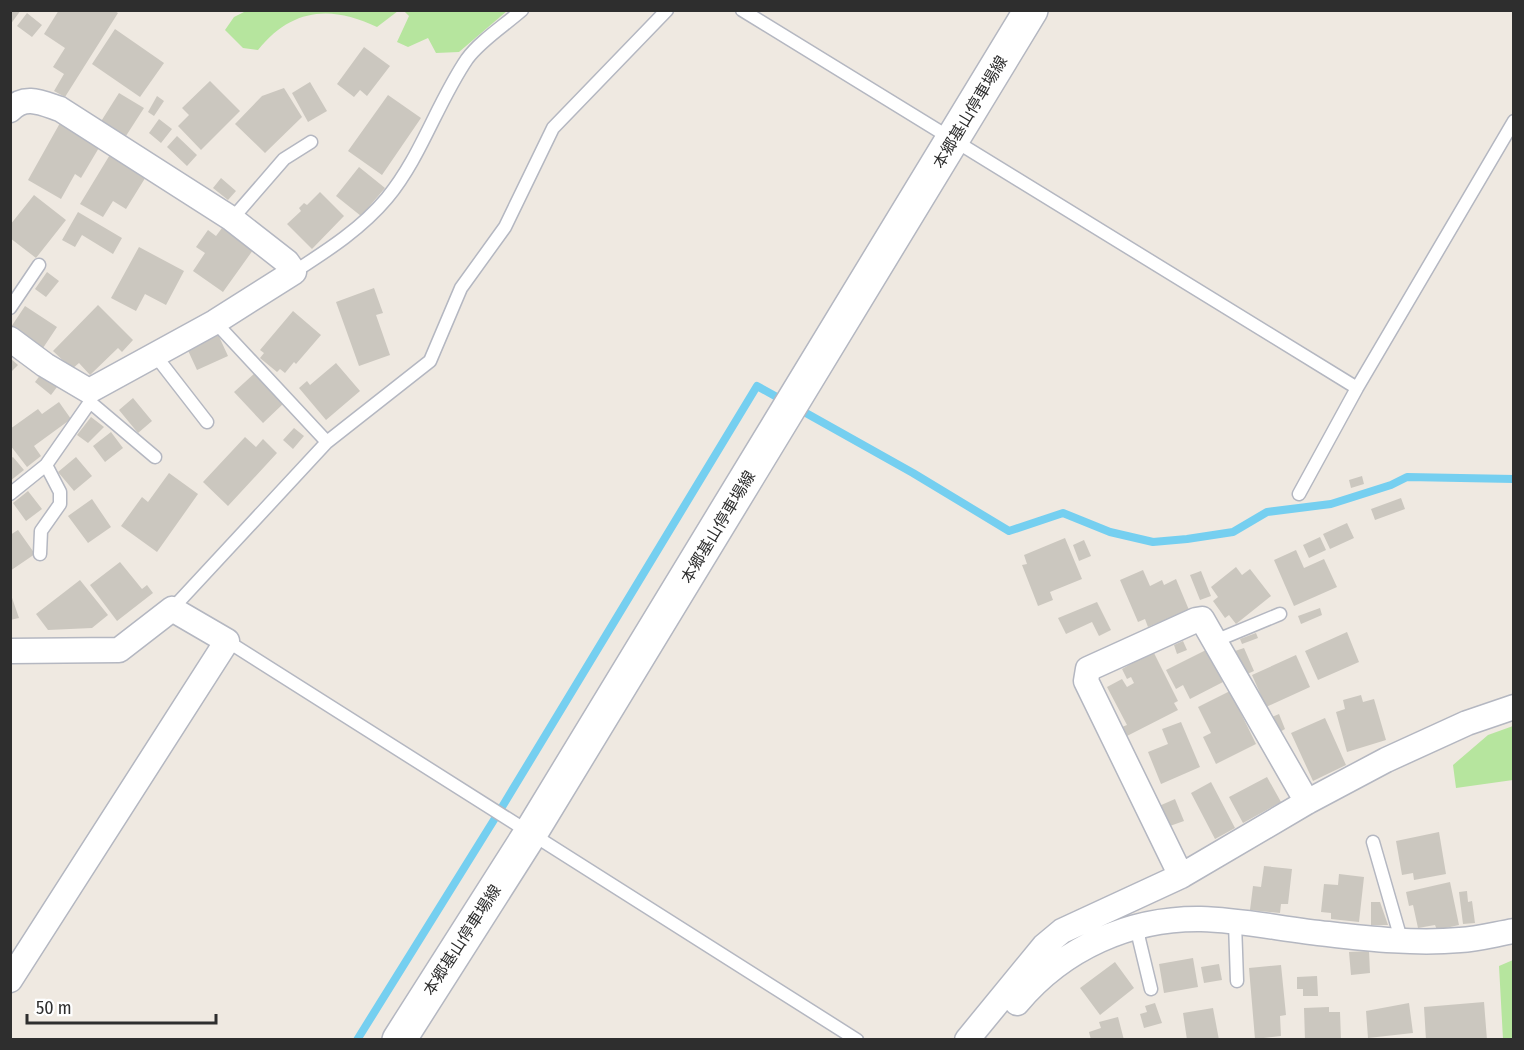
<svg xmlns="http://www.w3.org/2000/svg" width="1524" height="1050" font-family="'Fira Sans Condensed','Noto Sans JP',sans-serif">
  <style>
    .green { fill: #b6e59e }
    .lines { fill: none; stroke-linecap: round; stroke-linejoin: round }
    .stream { stroke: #75cff0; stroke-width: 8 }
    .building { fill: #cbc7bf }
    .service-casing { stroke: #b4b7c1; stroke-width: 15 }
    .minor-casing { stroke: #b4b7c1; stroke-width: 27 }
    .secondary-casing { stroke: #b4b7c1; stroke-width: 36 }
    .service { stroke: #fff; stroke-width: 12 }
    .minor { stroke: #fff; stroke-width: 24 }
    .secondary { stroke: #fff; stroke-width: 33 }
    .labels { text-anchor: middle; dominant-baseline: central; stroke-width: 4.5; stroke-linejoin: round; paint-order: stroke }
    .street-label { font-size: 16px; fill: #2e2e2e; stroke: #fff }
  </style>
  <rect width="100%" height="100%" fill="#efe9e1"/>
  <path class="green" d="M 246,11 L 246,10 L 398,11 L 377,27 C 331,5 292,8 258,50 L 243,48 L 225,30 L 234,17 Z
    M 404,11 L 507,11 L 459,52 L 436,53 L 428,38 L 408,47 L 397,42 L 409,16 Z
    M 1513,726 L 1513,780 L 1456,788 L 1453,765 L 1488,735 Z
    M 1513,960 L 1513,1039 L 1503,1039 L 1499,966 Z"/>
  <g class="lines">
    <path class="stream" d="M 797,408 L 913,473 L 1009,531 L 1063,513 L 1110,532 L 1153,542 L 1187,539 L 1233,532 L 1267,512 L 1331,504 L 1391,485 L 1407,477 L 1514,479
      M 357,1040 L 502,807 L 757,386 L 784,401"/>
  </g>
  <path class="building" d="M 10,10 L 21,10 L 10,25 Z
    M 59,10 L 113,10 L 118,13 L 65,97 L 54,91 L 64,74 L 53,67 L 65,48 L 44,34 Z
    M 27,13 L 42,25 L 32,37 L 17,26 Z
    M 115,29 L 164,63 L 140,97 L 92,64 Z
    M 364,47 L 390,66 L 367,96 L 360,90 L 354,97 L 337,84 Z
    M 210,81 L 240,111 L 201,150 L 178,126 L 189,115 L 182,108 Z
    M 310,82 L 327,111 L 308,122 L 292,93 Z
    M 284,88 L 302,117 L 265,153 L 235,124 L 262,96 Z
    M 119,93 L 144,108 L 124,139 L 100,123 Z
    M 388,95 L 421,118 L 382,175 L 348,151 Z
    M 157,96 L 164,101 L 154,116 L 148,112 Z
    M 159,119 L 172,129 L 161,143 L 149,133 Z
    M 60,123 L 100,146 L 81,178 L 75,174 L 61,199 L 28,180 Z
    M 177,136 L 197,155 L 187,166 L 167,147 Z
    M 111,153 L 147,175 L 126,209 L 113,201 L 103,217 L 80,204 Z
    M 359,167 L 385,188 L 361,216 L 336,196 Z
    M 221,178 L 236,191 L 228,200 L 213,188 Z
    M 320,192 L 344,216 L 312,249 L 287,224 L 301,211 L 299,208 L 304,203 L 307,205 Z
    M 34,195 L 66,220 L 36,258 L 10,238 L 10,225 Z
    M 78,212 L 122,238 L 113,254 L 82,235 L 75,247 L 62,240 Z
    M 222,228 L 253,250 L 223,292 L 193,271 L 205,253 L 196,247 L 208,230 L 216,236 Z
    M 139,247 L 184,271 L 166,305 L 145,294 L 136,311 L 111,298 Z
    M 47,272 L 59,281 L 46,297 L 35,289 Z
    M 374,288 L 383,313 L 376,315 L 390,355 L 359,366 L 336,302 Z
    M 98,305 L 133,340 L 122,352 L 118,348 L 90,375 L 79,363 L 72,369 L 53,351 Z
    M 25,306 L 57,327 L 43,348 L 11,327 Z
    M 293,311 L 321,335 L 296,364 L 294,362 L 285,373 L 280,369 L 277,372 L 260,358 L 264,353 L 260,350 Z
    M 216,330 L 228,356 L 197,370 L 185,344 Z
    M 10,358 L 18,365 L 10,373 Z
    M 336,363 L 360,391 L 326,420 L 299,388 L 307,381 L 310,385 Z
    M 44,370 L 60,383 L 51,395 L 35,382 Z
    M 256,372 L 284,403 L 263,423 L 234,392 Z
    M 133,398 L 152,421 L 138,433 L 119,410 Z
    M 59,402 L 71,419 L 34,446 L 41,456 L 27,467 L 10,445 L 10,429 L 38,409 L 42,414 Z
    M 91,417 L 104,427 L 88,443 L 77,435 Z
    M 294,428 L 304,436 L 293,449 L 283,440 Z
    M 111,432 L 123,448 L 105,462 L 93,446 Z
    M 245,437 L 256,447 L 263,439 L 277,453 L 228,506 L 203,482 Z
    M 13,457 L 24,470 L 10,481 L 10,459 Z
    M 76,457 L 92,476 L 74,491 L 58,472 Z
    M 169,473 L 198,494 L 157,552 L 121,526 L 142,497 L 148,502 Z
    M 1362,476 L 1364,484 L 1351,488 L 1349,480 Z
    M 28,491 L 42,509 L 26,521 L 13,503 Z
    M 1401,498 L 1405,509 L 1375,520 L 1371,509 Z
    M 92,499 L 111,527 L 88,543 L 68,516 Z
    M 1347,523 L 1354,538 L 1330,549 L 1323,534 Z
    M 18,530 L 35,554 L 10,571 L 10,535 Z
    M 1320,537 L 1326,550 L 1309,558 L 1303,545 Z
    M 1065,538 L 1082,579 L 1050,592 L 1053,600 L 1038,606 L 1022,565 L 1027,564 L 1024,555 Z
    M 1084,540 L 1091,556 L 1079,561 L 1073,545 Z
    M 1296,550 L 1304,568 L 1324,559 L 1337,587 L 1294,606 L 1274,560 Z
    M 120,562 L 142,589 L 147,585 L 153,593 L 117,621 L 90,585 Z
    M 1236,567 L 1242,575 L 1250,569 L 1271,596 L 1236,624 L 1229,615 L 1225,618 L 1213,601 L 1218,597 L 1211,587 Z
    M 1143,570 L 1150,586 L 1162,580 L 1164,585 L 1176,579 L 1189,610 L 1148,627 L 1145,619 L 1138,622 L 1120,580 Z
    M 1201,571 L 1211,596 L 1200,600 L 1190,575 Z
    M 80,580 L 108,615 L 92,628 L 48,630 L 36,614 Z
    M 10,592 L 19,618 L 10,620 Z
    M 1097,602 L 1111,630 L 1099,636 L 1092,622 L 1066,634 L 1058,618 Z
    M 1320,608 L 1322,615 L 1301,624 L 1298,616 Z
    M 1347,632 L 1359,662 L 1318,680 L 1305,651 Z
    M 1256,633 L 1258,638 L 1242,644 L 1240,639 Z
    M 1183,641 L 1187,650 L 1177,654 L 1174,645 Z
    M 1244,648 L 1254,671 L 1245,675 L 1235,651 Z
    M 1206,650 L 1223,682 L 1190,699 L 1183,685 L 1176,689 L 1166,670 Z
    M 1153,651 L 1178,701 L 1174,703 L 1178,710 L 1127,736 L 1122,727 L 1127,725 L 1107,687 L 1122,679 L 1127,687 L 1134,683 L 1131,677 L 1127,679 L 1122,669 Z
    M 1296,655 L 1310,687 L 1266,707 L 1252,675 Z
    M 1230,691 L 1256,744 L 1216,764 L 1203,737 L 1211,733 L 1198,707 Z
    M 1361,695 L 1363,702 L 1374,699 L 1386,740 L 1347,752 L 1336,712 L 1345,709 L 1343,700 Z
    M 1279,714 L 1285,729 L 1278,733 L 1272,717 Z
    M 1325,718 L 1346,765 L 1313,781 L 1291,733 Z
    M 1181,722 L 1200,767 L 1161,784 L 1148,752 L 1168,744 L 1162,729 Z
    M 1267,777 L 1281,802 L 1243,823 L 1229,797 Z
    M 1211,782 L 1235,828 L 1215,839 L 1191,793 Z
    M 1175,799 L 1184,821 L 1167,827 L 1159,806 Z
    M 1439,832 L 1446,874 L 1414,880 L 1413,873 L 1402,875 L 1396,841 Z
    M 1264,866 L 1292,869 L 1288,904 L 1281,904 L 1280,913 L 1250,910 L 1253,886 L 1261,887 Z
    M 1339,874 L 1364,877 L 1359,922 L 1331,919 L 1331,913 L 1321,912 L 1324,884 L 1338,885 Z
    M 1450,882 L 1459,925 L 1437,930 L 1435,925 L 1418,928 L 1413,905 L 1409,906 L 1406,892 Z
    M 1467,891 L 1468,902 L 1472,901 L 1475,923 L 1463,924 L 1459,892 Z
    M 1371,902 L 1380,902 L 1388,925 L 1371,925 Z
    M 1369,951 L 1370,973 L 1351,975 L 1349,952 Z
    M 1193,958 L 1198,987 L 1164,993 L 1159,964 Z
    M 1115,962 L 1134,988 L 1100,1015 L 1080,988 Z
    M 1219,964 L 1222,980 L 1204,983 L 1201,967 Z
    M 1281,965 L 1286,1015 L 1280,1016 L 1281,1036 L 1255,1039 L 1249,968 Z
    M 1317,976 L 1318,996 L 1303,996 L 1303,989 L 1297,989 L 1297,977 Z
    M 1484,1002 L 1487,1040 L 1426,1040 L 1424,1007 Z
    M 1155,1003 L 1162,1023 L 1144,1028 L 1140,1014 L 1147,1012 L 1145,1006 Z
    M 1409,1003 L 1413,1033 L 1368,1038 L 1366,1011 Z
    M 1329,1007 L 1329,1012 L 1340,1012 L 1341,1040 L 1305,1040 L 1304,1008 Z
    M 1213,1008 L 1219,1040 L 1187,1040 L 1183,1013 Z
    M 1118,1017 L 1124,1040 L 1091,1040 L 1089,1032 L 1101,1028 L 1099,1022 Z"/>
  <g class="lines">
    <defs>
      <path id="service" d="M 742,10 L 1357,388
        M 232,219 L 284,159 L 311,142
        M 294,272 C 328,250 361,229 387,198 C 421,157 437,103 467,59 C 480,41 505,25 522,10
        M 10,308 L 39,265
        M 215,322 L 327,442
        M 155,355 L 207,422
        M 90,402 L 155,457
        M 10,494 L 46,465
        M 1299,494 L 1357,388 L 1514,121
        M 40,554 L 41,531 L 60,504 L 60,492 L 46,465 L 90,402 L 89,391
        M 172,609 L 327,442 L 430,361 L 461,288 L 505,227 L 553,128 L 667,10
        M 227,641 L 857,1040
        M 1215,641 L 1280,614
        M 1373,842 L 1401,939
        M 1235,923 L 1237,981
        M 1139,925 L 1139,939 L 1151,989"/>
      <path id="minor" d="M 10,110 C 25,94 42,103 60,109 L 232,219 L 287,262 L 294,272 L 215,322 L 89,391 L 45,365 L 10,339
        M 10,651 L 119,650 L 172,609 L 227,641 L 10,980
        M 1181,876 L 1086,681 L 1088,669 L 1196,620 L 1202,619 L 1307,802
        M 1017,1003 C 1063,948 1130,918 1201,919 C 1243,920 1286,930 1328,934 C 1370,939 1417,944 1460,940 C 1478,939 1496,934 1514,931
        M 967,1040 L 1044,946 L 1062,931 L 1181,876 L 1307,802 L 1386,760 L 1467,723 L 1514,707"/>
      <path id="secondary" d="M 399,1040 L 530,834 L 1031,10"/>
    </defs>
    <use href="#service" class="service-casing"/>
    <use href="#minor" class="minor-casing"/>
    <use href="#secondary" class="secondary-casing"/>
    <use href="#service" class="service"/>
    <use href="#minor" class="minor"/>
    <use href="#secondary" class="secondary"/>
  </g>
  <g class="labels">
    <g class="street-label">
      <text transform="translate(970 112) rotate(-59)">本郷基山停車場線</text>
      <text transform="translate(718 527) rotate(-59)">本郷基山停車場線</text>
      <text transform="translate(462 940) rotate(-57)">本郷基山停車場線</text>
    </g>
  </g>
  <rect width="1524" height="1050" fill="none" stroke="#2e2e2e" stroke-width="24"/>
  <path d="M27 1014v9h189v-9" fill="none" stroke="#2e2e2e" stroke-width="3"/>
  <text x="36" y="1014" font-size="18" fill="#2e2e2e" stroke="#ffffff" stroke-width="4.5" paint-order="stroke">50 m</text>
</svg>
